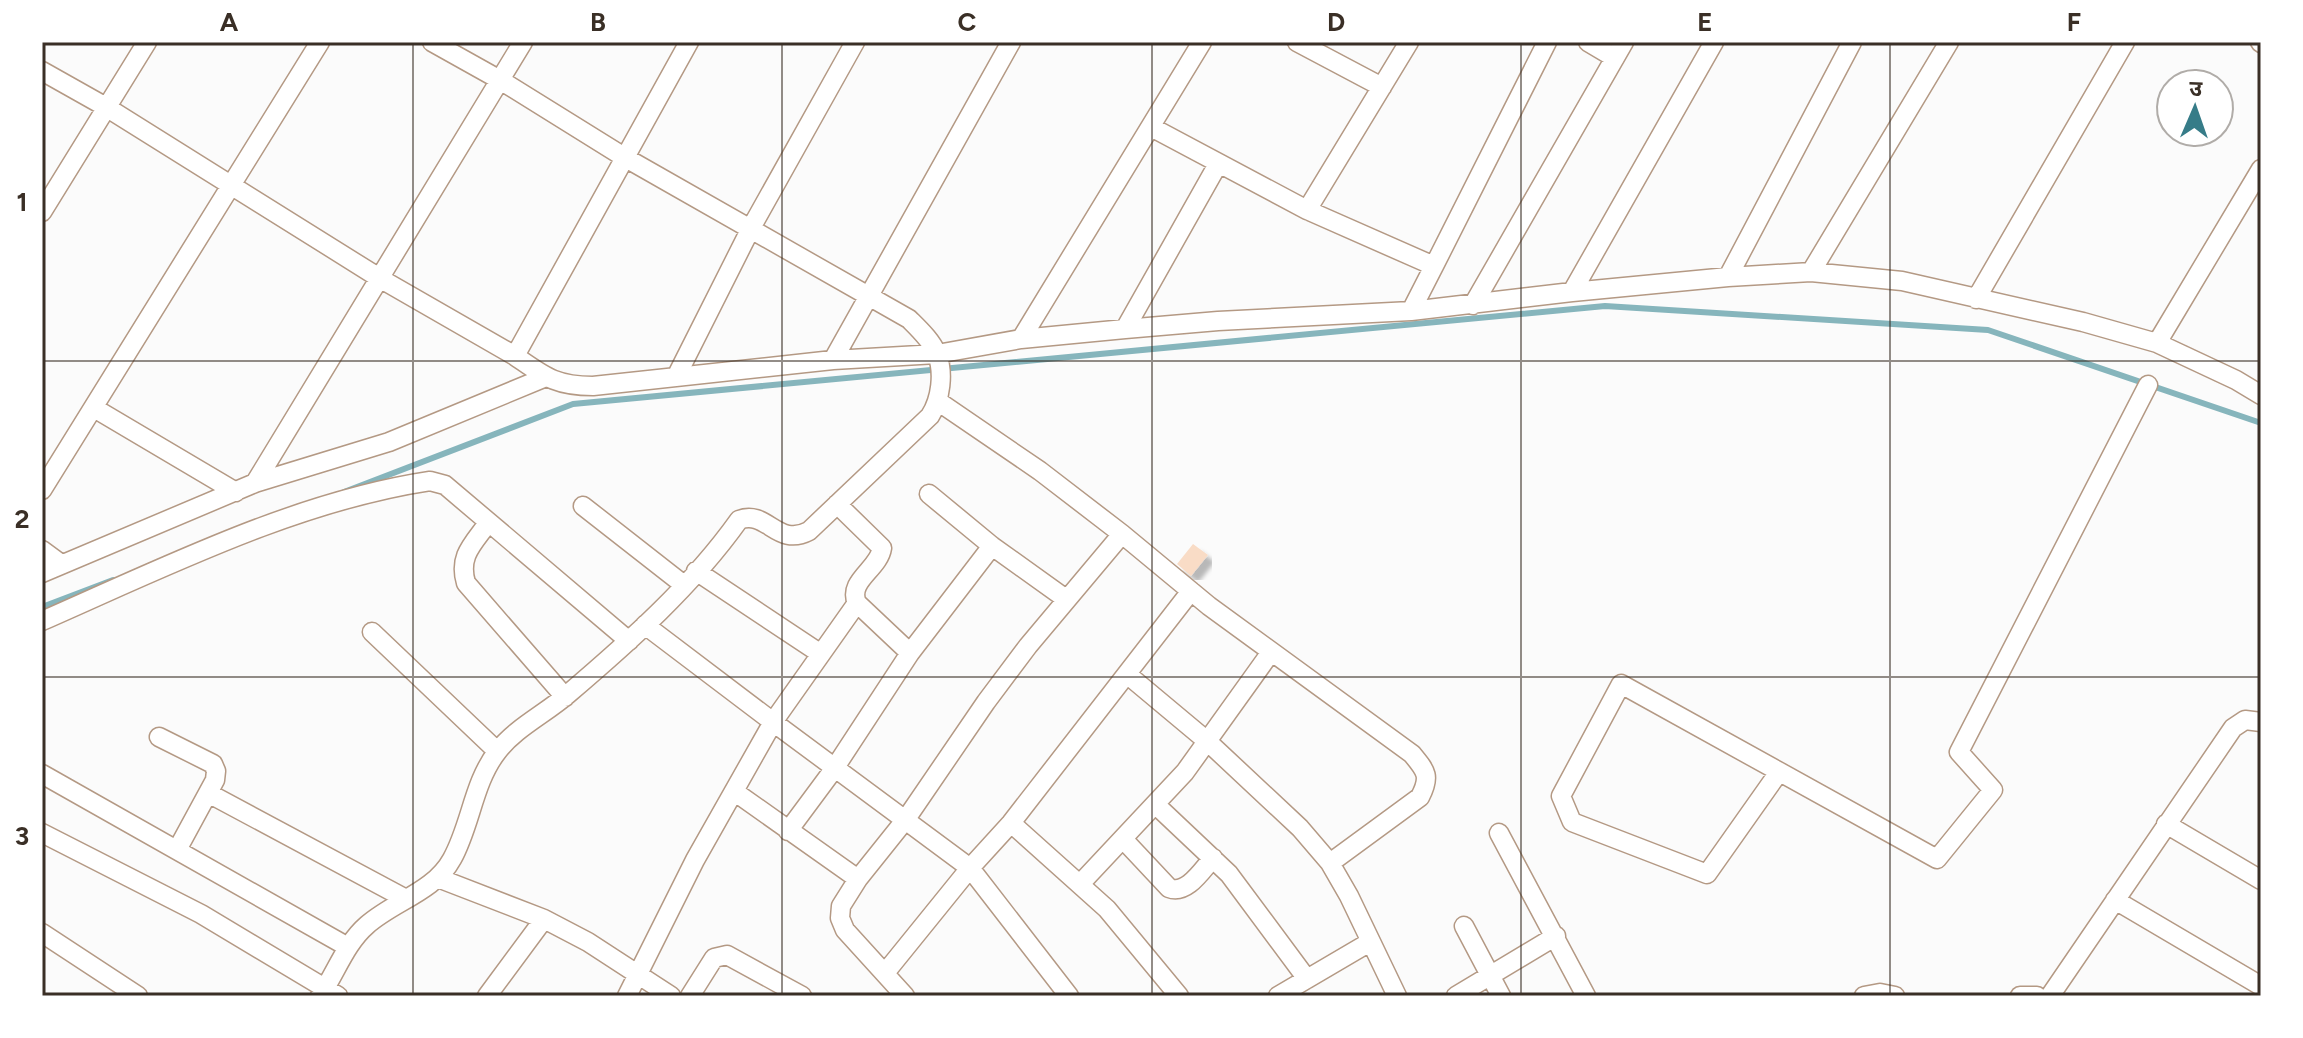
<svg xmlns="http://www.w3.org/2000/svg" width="2303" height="1038" font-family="Figtree,'Noto Sans Devanagari',sans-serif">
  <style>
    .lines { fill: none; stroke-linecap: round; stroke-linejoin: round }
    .stream { stroke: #86b5bc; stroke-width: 6 }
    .building { fill: #f9dcc6; filter: url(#shadow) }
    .street-casing { stroke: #b49984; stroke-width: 21 }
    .street { stroke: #fff; stroke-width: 18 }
    .grid { fill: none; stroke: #3a2f26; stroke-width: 2; stroke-opacity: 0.55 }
    .neatline { fill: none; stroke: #3a2f26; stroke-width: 3 }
    .grid-label { font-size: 26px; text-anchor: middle; font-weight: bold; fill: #3a2f26 }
  </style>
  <defs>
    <filter id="shadow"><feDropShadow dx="7" dy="7" stdDeviation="2" flood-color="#0004"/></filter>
  </defs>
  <rect width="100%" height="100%" fill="#fbfbfb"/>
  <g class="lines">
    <path class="stream" d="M 344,492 L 573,404 L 1605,306 L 1988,330 L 2261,423
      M 42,607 L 113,580"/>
  </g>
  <path class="building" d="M 1193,544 L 1208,555 L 1191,576 L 1177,564 Z"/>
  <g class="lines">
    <defs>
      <path id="street" d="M 1297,42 L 1382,87
        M 1588,42 L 1615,58
        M 2260,42 L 2261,43
        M 42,71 L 106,107 L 381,279 L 515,356 L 689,42
        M 1151,127 L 1307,210 L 1434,266 L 1411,311
        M 1307,210 L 1409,42
        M 42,212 L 147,42
        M 1434,266 L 1547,42
        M 1811,272 L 1949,42
        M 1728,277 L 1852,42
        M 1572,292 L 1714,42
        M 1976,299 L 2125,42
        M 1473,305 L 1624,42
        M 1125,329 L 1218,164
        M 1021,339 L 1202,42
        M 2157,343 L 2261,169
        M 515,356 C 544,376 555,386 593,386 L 833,360 L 937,354 L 1021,339 L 1125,329 L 1218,321 L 1411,311 L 1572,292 L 1728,277 L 1811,272 L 1902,281 L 2083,322 L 2157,343 L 2236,380 L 2261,395
        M 833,360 L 1011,42
        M 676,377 L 751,228 L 855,42
        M 939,402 L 1040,471 L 1122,534 L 1209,606 L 1412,754 C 1426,771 1431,776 1420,797 L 1330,863
        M 94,408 L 236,492
        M 255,483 L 523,42
        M 42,490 L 320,42
        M 929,494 L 992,546 L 1066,599
        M 837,504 L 882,548 C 879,569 847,581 857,603 L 910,653
        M 583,506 L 684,585
        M 488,523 C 473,544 458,556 466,583 L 565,697
        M 42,550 L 61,564
        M 696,571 L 821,654
        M 42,573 L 255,483 L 389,442 L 546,377
        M 42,621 C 165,567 297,501 430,481 L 445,485 L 629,641
        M 645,625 L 773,722 L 857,603
        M 372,632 L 497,751
        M 1128,675 L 1207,741 L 1300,828 L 1330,863 L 1349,896 L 1397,996
        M 159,737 L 213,764 L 216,771 L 215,780 L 177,850
        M 1779,772 L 1707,874 L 1572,822 L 1561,796 L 1621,684 L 1937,859 L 1993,790 L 1959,752 L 2148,385
        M 42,774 L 348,947
        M 735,792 L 858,879
        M 208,793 L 406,899
        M 1156,805 L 1229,874 L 1307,979
        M 1011,823 L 1107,909 L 1179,996
        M 2166,824 L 2261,880
        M 788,831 L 834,769 L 910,653 L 992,546
        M 42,833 L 201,914 L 338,996
        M 1499,833 L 1586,996
        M 1123,839 L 1169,888 C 1187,895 1202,870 1213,858
        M 438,878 L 544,919 L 588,942 L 671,996
        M 1080,884 L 1185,772 L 1271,652
        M 2115,900 L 2261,986
        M 1464,926 L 1501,996
        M 42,933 L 138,996
        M 885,973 L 970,868 L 1011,823 L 1191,591
        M 320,996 C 336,973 345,944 367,925 C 394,901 434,892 452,859 C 471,825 473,783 497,752 C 515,728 545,714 568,694 C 629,642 692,586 739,520 C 767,509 777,548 809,531 L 930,416 C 941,399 944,373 937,354 C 932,341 919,329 909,319 L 624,157 L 500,80 L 432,42
        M 487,996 L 544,919
        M 627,996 L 695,860 L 773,722 L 970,868 L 1069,996
        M 690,996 L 714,958 L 727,955 L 802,996
        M 905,996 L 845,930 L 840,918 L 841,906 L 858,879 L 906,819 L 986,702 L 1028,646 L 1122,534
        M 1278,996 L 1370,942
        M 1456,996 L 1556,936
        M 1864,996 L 1880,993 L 1895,996
        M 2020,996 L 2037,996
        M 2050,996 L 2233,728 L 2245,720 L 2261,722"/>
    </defs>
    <use href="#street" class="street-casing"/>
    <use href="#street" class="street"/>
  </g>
  <path class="grid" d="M 413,42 L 413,996M 782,42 L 782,996M 1152,42 L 1152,996M 1521,42 L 1521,996M 1890,42 L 1890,996M 42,361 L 2261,361M 42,677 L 2261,677"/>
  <rect width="2303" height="1038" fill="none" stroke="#ffffff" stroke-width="88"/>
  <g transform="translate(2195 108) rotate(2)"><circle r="38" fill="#ffffff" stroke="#b0aca8" stroke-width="2"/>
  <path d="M0-6L14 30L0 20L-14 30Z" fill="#367c88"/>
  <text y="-12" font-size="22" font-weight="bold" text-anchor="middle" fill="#3a2f26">उ</text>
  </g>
  <rect x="44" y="44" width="2215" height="950" class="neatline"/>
  <g class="grid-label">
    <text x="229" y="31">A</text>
    <text x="598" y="31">B</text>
    <text x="967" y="31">C</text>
    <text x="1336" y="31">D</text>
    <text x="1705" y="31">E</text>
    <text x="2074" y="31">F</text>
    <text x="22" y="211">1</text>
    <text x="22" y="528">2</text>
    <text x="22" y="845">3</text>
  </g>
</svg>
